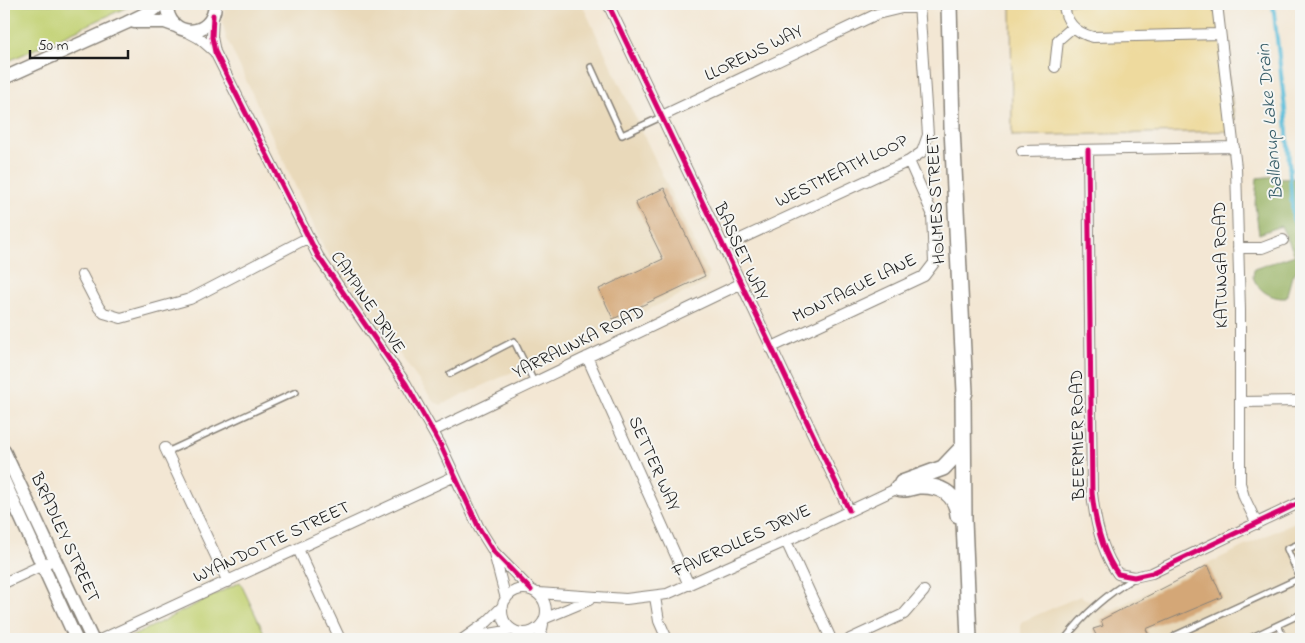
<svg xmlns="http://www.w3.org/2000/svg" width="1305" height="643" font-family="'Indie Flower',sans-serif">
  <style>
    .built { fill: #e9d9ba }
    .green { fill: #c3d275; stroke: #707748 }
    .forest { fill: #9ab466; stroke: #5b6841 }
    .sand { fill: #eeda9e; stroke: #857b5d }
    .lines { fill: none; stroke-linecap: round; stroke-linejoin: round }
    .stream { stroke: #5cbeda; stroke-width: 4 }
    .building { fill: #d4a777 }
    .service-casing { stroke: #888278; stroke-width: 8 }
    .minor-casing { stroke: #888278; stroke-width: 12 }
    .tertiary-casing { stroke: #888278; stroke-width: 15 }
    .secondary-casing { stroke: #888278; stroke-width: 18 }
    .service { stroke: #fff; stroke-width: 5 }
    .minor { stroke: #fff; stroke-width: 10 }
    .tertiary { stroke: #fff; stroke-width: 12 }
    .secondary { stroke: #fff; stroke-width: 15 }
    .cycleway-casing { stroke: #f6f6f2; stroke-width: 8 }
    .cycleway { stroke: #d6006c; stroke-width: 5 }
    .labels { text-anchor: middle; dominant-baseline: central; stroke-width: 4; stroke-linejoin: round; paint-order: stroke }
    .street-label { font-size: 18px; fill: #1c1c1c; stroke: #f6f6f2 }
    .water-label { font-size: 19px; font-style: italic; fill: #365d68; stroke: #f6f6f2 }
  </style>
  <rect width="100%" height="100%" fill="#f6f6f2"/>
  <filter id="ink" filterUnits="userSpaceOnUse"><feTurbulence type="fractalNoise" baseFrequency=".02" numOctaves="2"/><feDisplacementMap in="SourceGraphic" scale="10" xChannelSelector="R" yChannelSelector="G"/><feConvolveMatrix kernelMatrix="1 2 1 2 8 2 1 2 1" color-interpolation-filters="sRGB"/></filter>
  <filter id="wash" filterUnits="userSpaceOnUse"><feTurbulence type="fractalNoise" baseFrequency=".0096" numOctaves="4" result="noise"/><feDisplacementMap in="SourceGraphic" scale="20" xChannelSelector="R" yChannelSelector="G"/><feGaussianBlur stdDeviation="1.12" result="paint"/><feColorMatrix in="noise" values="0 0 0 0 0 0 0 0 0 0 0 0 0 0 0 0 0 1.4 0 .05"/><feComposite in="paint" operator="in"/></filter>
  <g filter="url(#wash)">
    <rect width="100%" height="100%" fill="#f3e7d4"/>
    <path class="built" d="M 226,4 L 582,4 L 709,274 L 706,283 L 441,405 L 434,402 L 325,250 L 226,37 L 222,20 Z
      M 1301,519 L 1301,639 L 1021,639 L 1021,622 L 1080,596 L 1109,611 Z"/>
    <path class="green" d="M 4,4 L 134,4 L 4,63 Z
      M 240,582 L 267,639 L 127,639 Z"/>
    <path class="forest" d="M 1276,176 L 1278,179 L 1301,178 L 1301,266 L 1292,276 L 1286,298 C 1272,299 1258,291 1253,277 L 1254,269 L 1295,255 L 1281,226 L 1259,234 L 1255,205 L 1257,178 Z"/>
    <path class="sand" d="M 1011,4 L 1219,4 L 1236,131 L 1012,136 Z"/>
    <g class="lines">
      <path class="stream" d="M 1273,4 L 1286,118 L 1293,219 L 1301,235"/>
    </g>
    <g id="blocks">
      <path class="building" d="M 664,188 L 705,276 L 613,319 L 599,289 L 663,259 L 635,202 Z
        M 1208,565 L 1222,597 L 1146,629 L 1151,639 L 1098,639 L 1093,629 L 1103,626 L 1101,620 Z"/>
    </g>
  </g>
  <g filter="url(#ink)">
    <use href="#blocks" fill-opacity="0" stroke="#888278" stroke-width="1"/>
    <g class="lines">
      <defs>
        <path id="service" d="M 591,67 L 622,135 L 661,117
          M 450,374 L 514,341 L 534,382
          M 167,452 L 296,392
          M 1301,543 L 1287,549 L 1301,581
          M 1278,625 L 1284,639
          M 1065,639 C 1084,614 1107,594 1134,578
          M 1172,639 L 1176,635 L 1300,578
          M 1248,639 L 1301,614"/>
        <path id="minor" d="M 608,4 L 849,510
          M 1064,4 C 1065,22 1076,33 1093,37 L 1220,34
          M 1217,4 L 1236,168 L 1240,310 L 1240,483 L 1244,497 L 1257,524
          M 213,15 L 212,37 L 215,52 L 318,256 L 406,384 L 441,446 L 479,528 L 494,552 L 531,590
          M 184,30 L 199,38 L 215,52
          M 1055,67 L 1058,40 L 1073,27
          M 662,116 L 877,14 L 902,8 L 919,8
          M 1088,150 L 1092,493 C 1095,521 1101,551 1118,574 L 1134,577 L 1152,573 L 1301,502
          M 1022,151 L 1234,147
          M 723,247 L 909,161 L 922,152 L 928,135 L 919,4
          M 1238,248 L 1262,248 L 1283,240
          M 82,275 L 99,308 L 104,313 L 121,318 L 190,299 L 309,237
          M 770,348 L 924,276 L 934,263 L 932,213 L 909,161
          M 587,357 L 689,585
          M 1240,402 L 1301,401
          M 433,431 L 740,284
          M 165,448 L 228,582
          M 786,541 L 831,639
          M 298,549 L 340,639
          M 494,553 L 506,599
          M 4,583 L 49,562
          M502 611a22 22 0 1 1 44 0a22 22 0 1 1-44 0Z
          M 538,593 L 626,599 L 667,594 L 786,541 L 898,488
          M 655,597 L 659,621 L 667,639
          M 546,618 L 589,600
          M 471,637 L 513,630
          M 102,639 L 455,476
          M 463,639 L 487,622 L 503,606
          M 540,639 L 543,624
          M 850,639 L 904,614 L 924,591"/>
        <path id="tertiary" d="M 167,4 C 166,39 214,40 215,4
          M 134,22 L 165,22 L 176,26
          M 4,78 L 126,23 L 155,9 L 160,4
          M 4,451 L 92,639
          M 4,481 L 76,639"/>
        <path id="secondary" d="M 949,4 L 952,128 L 965,392 L 963,398 L 964,521 L 969,639
          M 902,483 L 943,468 L 962,448
          M 898,488 C 905,491 911,487 918,486 C 939,485 956,492 958,515"/>
      </defs>
      <use href="#service" class="service-casing"/>
      <use href="#minor" class="minor-casing"/>
      <use href="#tertiary" class="tertiary-casing"/>
      <use href="#secondary" class="secondary-casing"/>
      <use href="#service" class="service"/>
      <use href="#minor" class="minor"/>
      <use href="#tertiary" class="tertiary"/>
      <use href="#secondary" class="secondary"/>
      <defs>
        <path id="cycleway" d="M 608,4 L 849,510
          M 213,15 L 212,37 L 215,52 L 318,256 L 406,384 L 441,446 L 479,528 L 494,552 L 531,590
          M 1088,150 L 1092,493 C 1095,521 1101,551 1118,574 L 1134,577 L 1152,573 L 1301,502"/>
      </defs>
      <use href="#cycleway" class="cycleway-casing"/>
      <use href="#cycleway" class="cycleway"/>
    </g>
  </g>
  <g class="labels">
    <g class="street-label">
      <text transform="translate(754 54) rotate(-26)">LLORENS WAY</text>
      <text transform="translate(842 172) rotate(-26)">WESTMEATH LOOP</text>
      <text transform="translate(937 199) rotate(-93)">HOLMES STREET</text>
      <text transform="translate(740 252) rotate(65)">BASSET WAY</text>
      <text transform="translate(1222 265) rotate(-91)">KATUNGA ROAD</text>
      <text transform="translate(855 289) rotate(-26)">MONTAGUE LANE</text>
      <text transform="translate(367 303) rotate(56)">CAMPINE DRIVE</text>
      <text transform="translate(579 343) rotate(-26)">YARRALINKA ROAD</text>
      <text transform="translate(1079 435) rotate(-91)">BEERMIER ROAD</text>
      <text transform="translate(653 464) rotate(66)">SETTER WAY</text>
      <text transform="translate(64 538) rotate(65)">BRADLEY STREET</text>
      <text transform="translate(742 542) rotate(-25)">FAVEROLLES DRIVE</text>
      <text transform="translate(272 543) rotate(-25)">WYANDOTTE STREET</text>
    </g>
    <g class="water-label">
      <text transform="translate(1271 122) rotate(-95)">Ballanup Lake Drain</text>
    </g>
  </g>
  <rect width="1305" height="643" fill="none" stroke="#f6f6f2" stroke-width="20"/>
  <path d="M30 50v8h98v-8" fill="none" stroke="#1c1c1c" stroke-width="2.5"/>
  <text x="38" y="50" font-size="15" fill="#1c1c1c" stroke="#f6f6f2" stroke-width="4" paint-order="stroke">50 m</text>
</svg>
